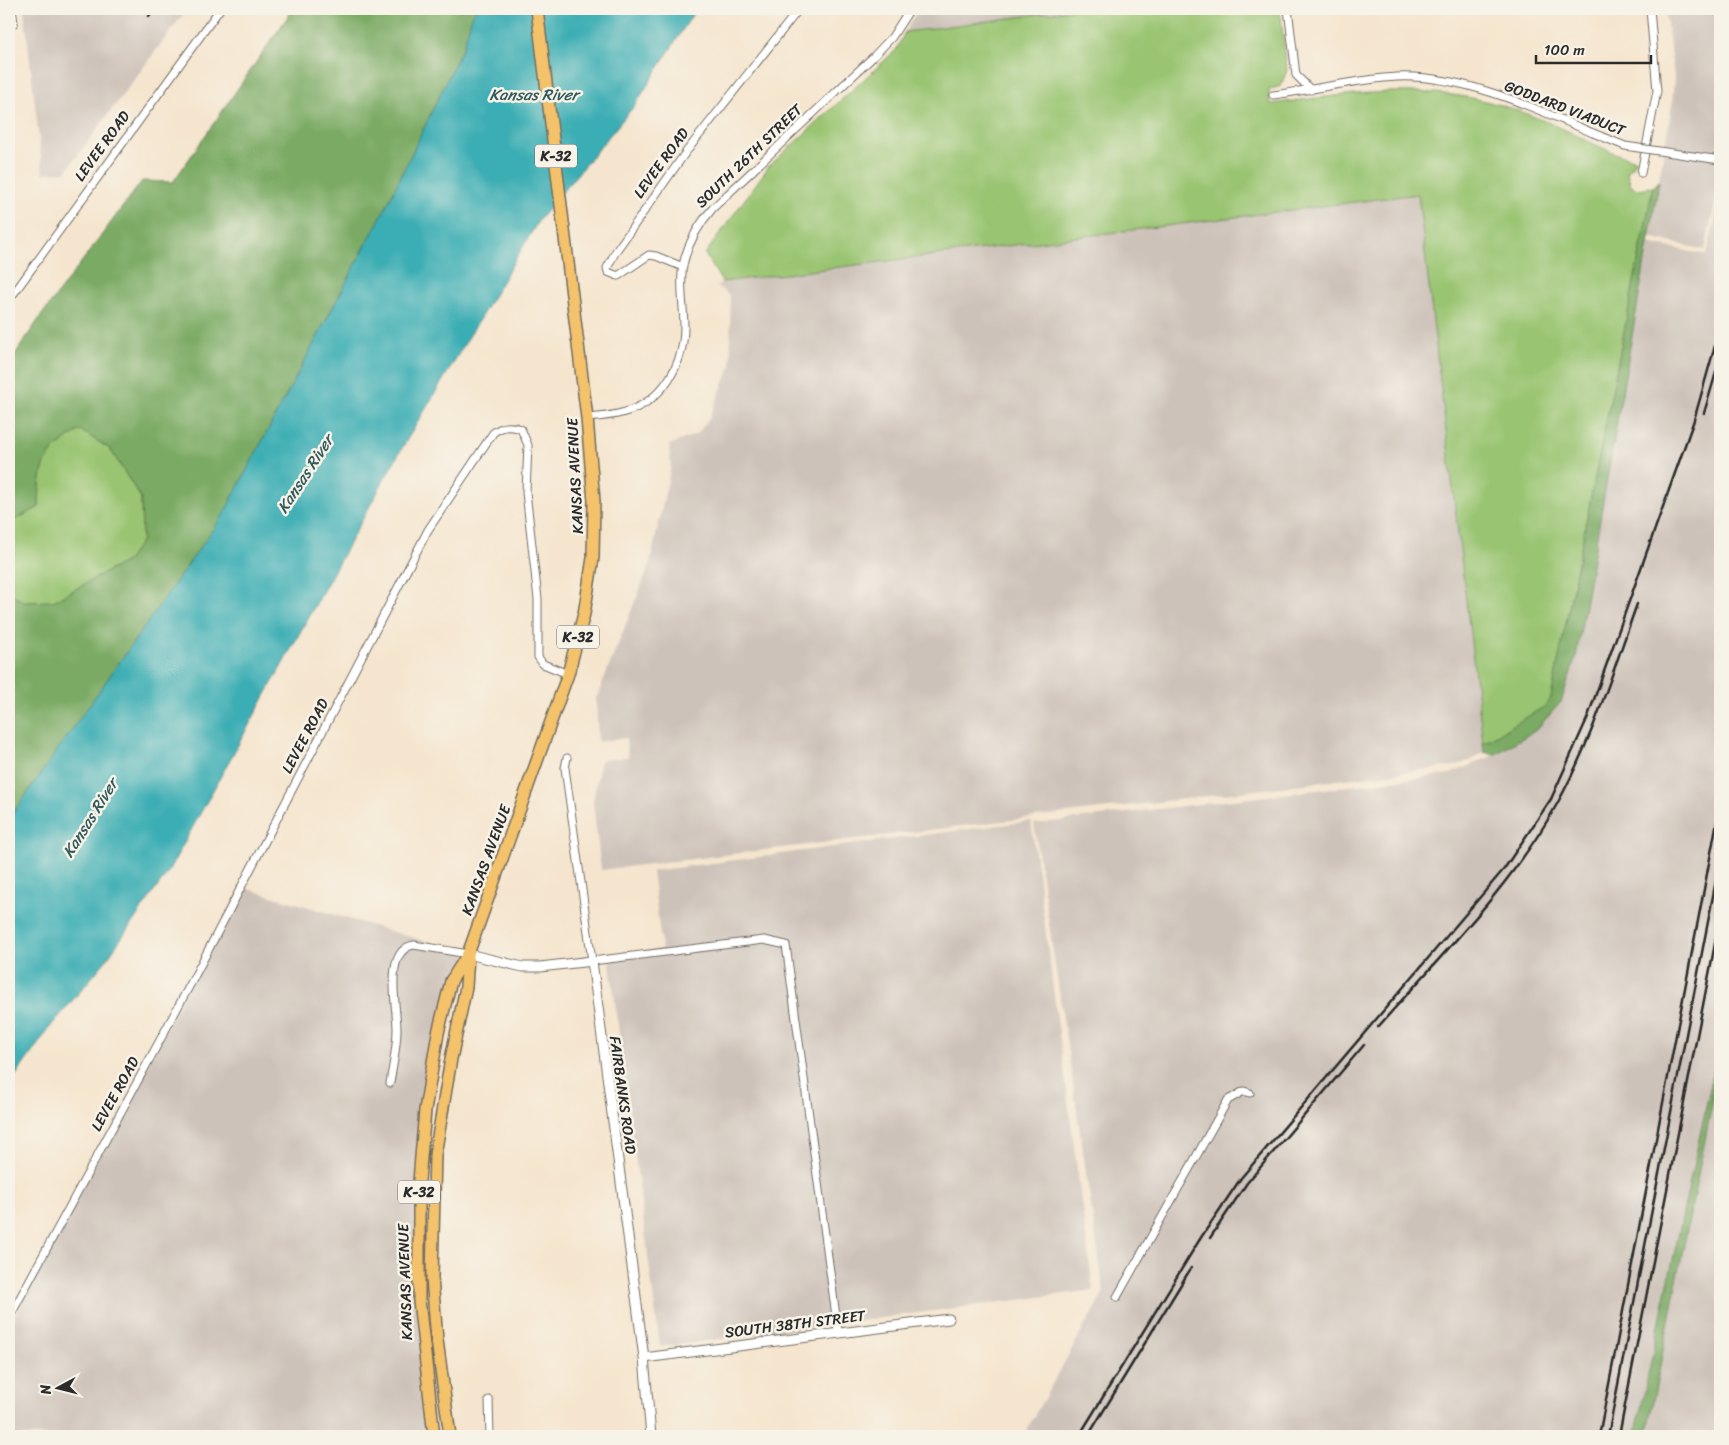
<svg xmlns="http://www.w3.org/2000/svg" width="1729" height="1445" font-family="Sriracha,sans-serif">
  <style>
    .industrial { fill: #cdc2b9 }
    .green { fill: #99c471; stroke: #62784e }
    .forest { fill: #7aaa63; stroke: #526a47 }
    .water { fill: #3badb4; stroke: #336c70 }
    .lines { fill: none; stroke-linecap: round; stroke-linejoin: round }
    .minor-casing { stroke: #726c64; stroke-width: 9 }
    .tertiary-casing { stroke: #726c64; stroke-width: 11 }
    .primary-casing { stroke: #726c64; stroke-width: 14 }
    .minor { stroke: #fff; stroke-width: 7 }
    .tertiary { stroke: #fff; stroke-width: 9 }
    .primary { stroke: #f3c26a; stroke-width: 11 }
    .rail { stroke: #2b2b2b; stroke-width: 2.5 }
    .minor-bridge-casing { stroke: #726c64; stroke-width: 9; stroke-linecap: butt }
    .minor-bridge { stroke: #fff; stroke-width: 7 }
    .labels { text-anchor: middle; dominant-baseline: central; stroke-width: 5; stroke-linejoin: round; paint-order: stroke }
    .shield { fill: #f7f3e8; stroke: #686764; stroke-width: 1 }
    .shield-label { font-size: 14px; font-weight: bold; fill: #2b2b2b }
    .street-label { font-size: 15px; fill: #2b2b2b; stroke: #f7f3e8 }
    .water-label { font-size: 16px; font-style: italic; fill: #31585b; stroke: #f7f3e8 }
  </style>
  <rect width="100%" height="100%" fill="#f7f3e8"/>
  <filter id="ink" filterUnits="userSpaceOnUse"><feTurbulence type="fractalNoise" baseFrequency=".02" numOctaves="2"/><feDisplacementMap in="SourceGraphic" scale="10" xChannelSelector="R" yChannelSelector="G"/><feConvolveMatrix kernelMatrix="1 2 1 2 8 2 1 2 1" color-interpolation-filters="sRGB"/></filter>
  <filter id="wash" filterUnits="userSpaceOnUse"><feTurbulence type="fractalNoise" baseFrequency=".0096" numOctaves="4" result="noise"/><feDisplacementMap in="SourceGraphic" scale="20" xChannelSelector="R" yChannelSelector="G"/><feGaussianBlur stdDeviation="1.12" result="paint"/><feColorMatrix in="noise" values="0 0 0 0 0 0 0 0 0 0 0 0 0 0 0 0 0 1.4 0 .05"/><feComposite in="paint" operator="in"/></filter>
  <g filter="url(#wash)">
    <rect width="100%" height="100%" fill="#f5e5ce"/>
    <path class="industrial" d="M 24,9 L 187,9 L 65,172 L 43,173 Z
      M 918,9 L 1077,9 L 905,32 Z
      M 1665,9 L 1720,9 L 1720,180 L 1705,250 L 1649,237 L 1672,105 L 1674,76 Z
      M 1418,194 L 1484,752 L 1472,760 L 1453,766 L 601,870 L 593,801 L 601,760 L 628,757 L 626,738 L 598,742 L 596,699 L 650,564 L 671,466 L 669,445 L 697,434 L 709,419 L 731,365 L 730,296 L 717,286 L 722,282 Z
      M 1720,198 L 1720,1042 L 1635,1436 L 1023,1436 L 1104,1292 L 1034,824 L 1450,774 L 1494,755 L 1576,657 L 1648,243 L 1707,255 Z
      M 1031,821 L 1093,1290 L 660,1347 L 609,956 L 662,949 L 652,871 Z
      M 241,887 L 468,954 L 451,981 L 438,1033 L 417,1242 L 433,1436 L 9,1436 L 9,1326 Z
      M 1720,1064 L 1720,1436 L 1646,1436 Z"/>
    <path class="green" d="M 1077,9 L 1280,9 L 1287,70 L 1281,86 L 1269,90 L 1270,104 C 1348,94 1423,82 1500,105 C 1524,112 1548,122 1570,132 C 1592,143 1613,154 1636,160 L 1627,173 L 1631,186 L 1636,189 L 1653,187 L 1551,698 L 1544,707 L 1483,743 L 1418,194 L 722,282 L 705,254 L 769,166 L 896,50 L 905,32 Z
      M 80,430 L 110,449 L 141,498 L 142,540 L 128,560 L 54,601 L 24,602 L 9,593 L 9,523 L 39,507 C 40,465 43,453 80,430 Z"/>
    <path class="forest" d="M 293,9 L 477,9 L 473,13 L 463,47 L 386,207 L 223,515 L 9,819 L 9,593 L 24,602 L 54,601 L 128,560 L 142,540 L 141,498 L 110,449 L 80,430 C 43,453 40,465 39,507 L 9,523 L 9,363 L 41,316 L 142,181 L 173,182 Z
      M 1659,181 L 1576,657 L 1561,702 L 1536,730 L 1494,755 L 1484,752 L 1483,743 L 1544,707 L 1551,698 L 1653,187 Z
      M 1720,1042 L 1720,1064 L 1646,1436 L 1635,1436 Z"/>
    <path class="water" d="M 477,9 L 696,9 L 635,105 L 539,220 L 398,455 L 168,872 L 104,963 L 51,1026 L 9,1085 L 9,819 L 223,515 L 386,207 L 463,47 L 473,13 Z"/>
  </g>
  <g filter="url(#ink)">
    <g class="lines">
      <defs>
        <path id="minor" d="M 1288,9 L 1296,75 L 1311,90
          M 1273,95 C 1313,90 1358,79 1397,77 C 1461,74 1535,108 1593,133
          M 1641,173 L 1657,91 L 1650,9
          M 683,267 L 656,256 L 649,255 L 618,276 L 608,272 L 607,268 L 616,251 L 686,152 L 799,9
          M 9,300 L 220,9
          M 587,418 C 600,417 613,416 625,412 C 663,401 684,364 684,327 C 684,307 679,285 683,265 C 688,243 698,225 713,208 L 873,57 L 892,37 L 910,9
          M 567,758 L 565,768 L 592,961 L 764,940 L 786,945 L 838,1331
          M 390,1083 C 393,1065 397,1047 397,1029 C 397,1007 383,950 414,945 L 468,954
          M 1117,1297 L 1228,1100 L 1244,1091 L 1250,1093
          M 9,1318 L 191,983 L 428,530 L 493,433 C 502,426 510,425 521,429 L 528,445 L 526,492 L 538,599 L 538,657 L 543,664 L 568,674
          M 489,1400 L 490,1436"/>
        <path id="tertiary" d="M 11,9 L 13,23
          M 468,954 L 523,967 L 540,967 L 592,961 L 644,1358 L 651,1436
          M 644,1358 L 949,1319"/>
        <path id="primary" d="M 434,1436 L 419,1300 L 419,1181 L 425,1110 L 438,1033 L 451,981 L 468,954 L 568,674 L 584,614 L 593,558 L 594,501 L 587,418 L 537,9
          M 450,1436 L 437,1340 L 432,1278 L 435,1155 L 451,1059 L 466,987 L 468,956"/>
      </defs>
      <use href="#minor" class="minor-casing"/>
      <use href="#tertiary" class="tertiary-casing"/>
      <use href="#primary" class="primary-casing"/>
      <use href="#minor" class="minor"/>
      <use href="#tertiary" class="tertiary"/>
      <use href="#primary" class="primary"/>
      <path class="rail" d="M 149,16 L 155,9
        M 1704,413 L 1720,359
        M 1378,1027 C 1440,956 1511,887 1557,804 C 1592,741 1613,671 1637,604
        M 1210,1238 L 1247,1183 L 1364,1045
        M 1079,1436 L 1200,1239 L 1241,1178 L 1504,869 L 1551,799 L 1587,719 L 1694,420 L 1720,328
        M 1088,1436 L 1191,1268
        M 1599,1436 L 1720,806
        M 1608,1436 L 1720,860
        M 1619,1436 L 1720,918"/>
      <defs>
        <path id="minor-bridge" d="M 1593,133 L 1625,146 L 1720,160"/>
      </defs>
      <use href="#minor-bridge" class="minor-bridge-casing"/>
      <use href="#minor-bridge" class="minor-bridge"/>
    </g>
  </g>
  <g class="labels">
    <g class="shield">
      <rect x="535" y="144.5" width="42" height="23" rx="4"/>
      <rect x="557" y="625.5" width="42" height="23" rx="4"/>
      <rect x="398" y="1180.5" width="42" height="23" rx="4"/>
    </g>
    <g class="shield-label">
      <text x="556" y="156">K-32</text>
      <text x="578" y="637">K-32</text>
      <text x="419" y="1192">K-32</text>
    </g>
    <g class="street-label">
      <text transform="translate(1565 108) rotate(21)">GODDARD VIADUCT</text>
      <text transform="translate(102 146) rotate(-54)">LEVEE ROAD</text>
      <text transform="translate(749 156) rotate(-44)">SOUTH 26TH STREET</text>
      <text transform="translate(661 163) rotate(-54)">LEVEE ROAD</text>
      <text transform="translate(575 476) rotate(-93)">KANSAS AVENUE</text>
      <text transform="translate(305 736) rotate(-62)">LEVEE ROAD</text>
      <text transform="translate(486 860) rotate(-70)">KANSAS AVENUE</text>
      <text transform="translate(115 1094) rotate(-61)">LEVEE ROAD</text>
      <text transform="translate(623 1095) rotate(82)">FAIRBANKS ROAD</text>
      <text transform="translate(405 1282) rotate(-92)">KANSAS AVENUE</text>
      <text transform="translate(795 1324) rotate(-7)">SOUTH 38TH STREET</text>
    </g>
    <g class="water-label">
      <text x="534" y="94">Kansas River</text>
      <text transform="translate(305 474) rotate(-57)">Kansas River</text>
      <text transform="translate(90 818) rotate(-58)">Kansas River</text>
    </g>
  </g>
  <rect width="1729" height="1445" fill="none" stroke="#f7f3e8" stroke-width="30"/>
  <g transform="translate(58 1388) rotate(263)" stroke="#f7f3e8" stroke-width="4" paint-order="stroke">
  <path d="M0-4L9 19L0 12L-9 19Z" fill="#2b2b2b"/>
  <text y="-8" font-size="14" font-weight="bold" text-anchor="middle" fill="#2b2b2b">N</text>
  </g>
  <path d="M1536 55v8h115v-8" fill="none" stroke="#2b2b2b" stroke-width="2.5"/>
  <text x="1544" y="55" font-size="15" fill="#2b2b2b" stroke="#f7f3e8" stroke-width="4" paint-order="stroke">100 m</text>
</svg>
